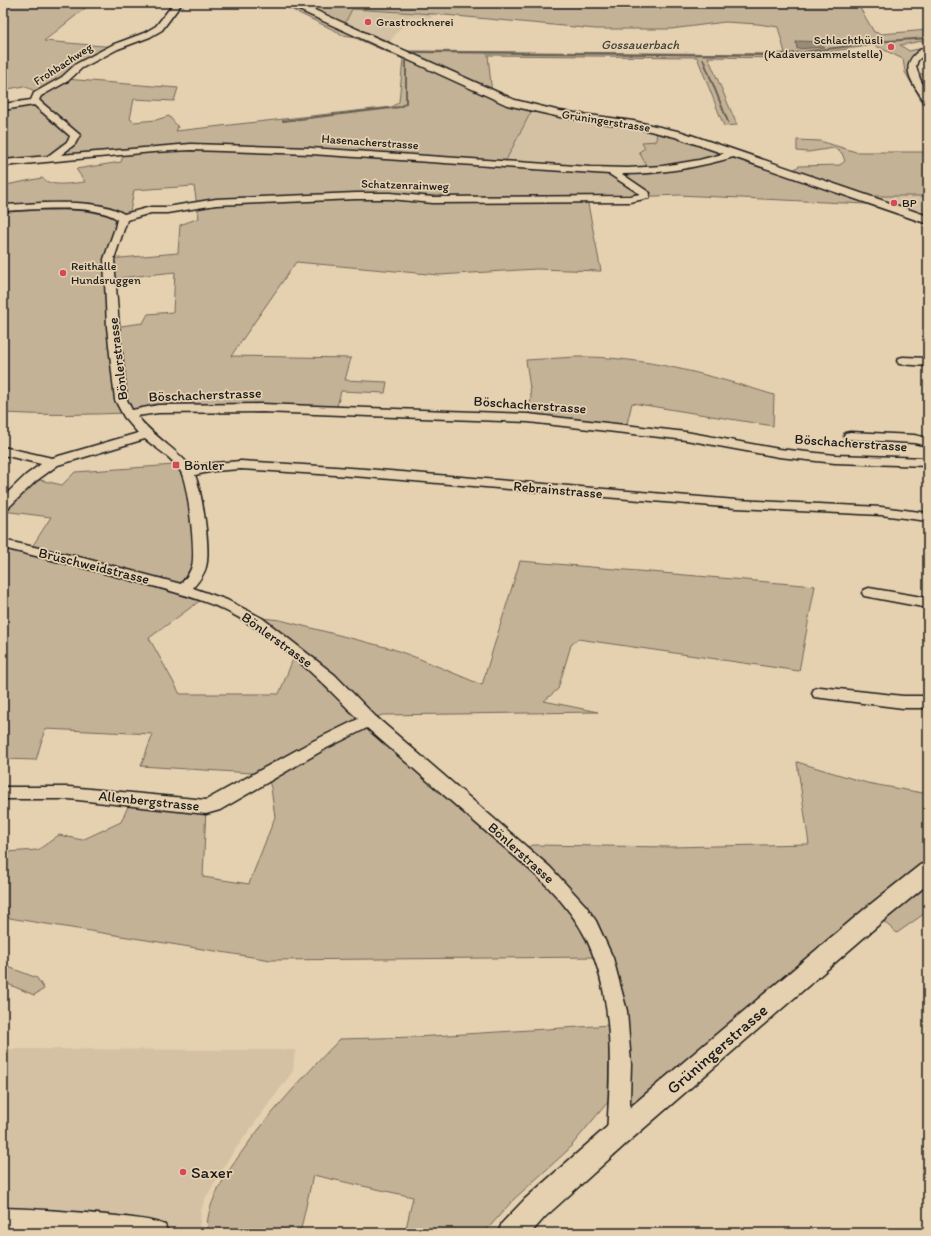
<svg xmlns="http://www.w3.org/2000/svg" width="931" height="1236" font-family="Itim,sans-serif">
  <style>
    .built { fill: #d4c1a3 }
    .green { fill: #c4b297; stroke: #70675a; fill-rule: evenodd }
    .water { fill: #988b77; stroke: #665f53 }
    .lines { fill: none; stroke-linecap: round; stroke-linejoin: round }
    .stream { stroke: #665f53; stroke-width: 2 }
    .minor-casing { stroke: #1c1c1c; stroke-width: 3 }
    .major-casing { stroke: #1c1c1c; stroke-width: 3 }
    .minor { fill: #e5d0af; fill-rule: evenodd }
    .major { fill: #e5d0af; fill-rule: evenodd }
    .poi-dot { fill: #d1495b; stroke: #e5d0af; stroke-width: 1.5 }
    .labels { text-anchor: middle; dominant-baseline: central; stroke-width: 3.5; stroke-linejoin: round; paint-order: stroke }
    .far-poi-label { font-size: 12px; fill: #1c1c1c; stroke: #e5d0af; text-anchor: start }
    .far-street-label { font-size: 12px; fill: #1c1c1c; stroke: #e5d0af }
    .far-water-label { font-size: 13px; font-style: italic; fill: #47433c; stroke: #e5d0af }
    .street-label { font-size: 14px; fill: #1c1c1c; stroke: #e5d0af }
    .poi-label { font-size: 14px; fill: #1c1c1c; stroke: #e5d0af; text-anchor: start }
    .near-street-label { font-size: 17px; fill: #1c1c1c; stroke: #e5d0af }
    .near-poi-label { font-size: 17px; fill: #1c1c1c; stroke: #e5d0af; text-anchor: start }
  </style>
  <rect width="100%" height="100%" fill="#e5d0af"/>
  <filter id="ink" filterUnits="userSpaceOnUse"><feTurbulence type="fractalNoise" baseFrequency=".025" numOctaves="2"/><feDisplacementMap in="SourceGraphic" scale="8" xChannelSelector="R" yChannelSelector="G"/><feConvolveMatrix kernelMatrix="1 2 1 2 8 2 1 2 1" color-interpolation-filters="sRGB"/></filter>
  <g filter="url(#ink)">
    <path class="built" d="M 352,8 L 408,12 L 434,14 L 431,18 L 408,17 L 390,42 L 345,22 Z
      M 533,108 L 657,129 L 656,141 L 642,142 L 645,149 L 649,171 L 504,164 Z
      M 873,196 L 928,196 L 928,214 L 921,218 L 867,199 Z
      M 3,1049 L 295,1050 L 293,1071 L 229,1158 L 204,1201 L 201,1210 L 199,1233 L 3,1233 Z"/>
    <path class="green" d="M 3,3 L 60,3 L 89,5 L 44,41 L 115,47 L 65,79 L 178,88 L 174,101 L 134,99 L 130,119 L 134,122 L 156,120 L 169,116 L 178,127 L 176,131 L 392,107 L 399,102 L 403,59 L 351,36 L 340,35 L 340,33 L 278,3 L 857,3 L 874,32 L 882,34 L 928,30 L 928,40 L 900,45 L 909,51 L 928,47 L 928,49 L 918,55 L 912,73 L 923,74 L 928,81 L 928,112 L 905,72 L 903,59 L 874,45 L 786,58 L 708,57 L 737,125 L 724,126 L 697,57 L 488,55 L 492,95 L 533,108 L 504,164 L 649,170 L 639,152 L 645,148 L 642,142 L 656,141 L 657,131 L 734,154 L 789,173 L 799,166 L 840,165 L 845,161 L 842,153 L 834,148 L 808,152 L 797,151 L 797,140 L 820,141 L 856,152 L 928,152 L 928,196 L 874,196 L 867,199 L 921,218 L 928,214 L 928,225 L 866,204 L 679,195 L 587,199 L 601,271 L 536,269 L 439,275 L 296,262 L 231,356 L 351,358 L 345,380 L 387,382 L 385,393 L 341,391 L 336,410 C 311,409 287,408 262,408 C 176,409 90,418 3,413 L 3,192 L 6,192 L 6,185 L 42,178 C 52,188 72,183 85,182 L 76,169 L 121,162 L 124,152 L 3,163 L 3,107 L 35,102 L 39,93 L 24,86 L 3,90 ZM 352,9 L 434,14 L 596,29 L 671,29 L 725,22 L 758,24 L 778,27 L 785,53 L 769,54 L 408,51 L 395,47 L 390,42 L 345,23 ZM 194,186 L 199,218 L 180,225 L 178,253 L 109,259 L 120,215 L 130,212 L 134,190 ZM 175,272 L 173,312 L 148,314 L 143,323 L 113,327 L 110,279 Z
      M 576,357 C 644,356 709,375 774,395 L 773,426 L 632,403 L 626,428 L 529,418 L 531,396 L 526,360 Z
      M 175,465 L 188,472 L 200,548 L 184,590 L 205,597 L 149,638 L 180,694 L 279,694 L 296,652 L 262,618 L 280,620 L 393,649 L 420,659 L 482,685 L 520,561 L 815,586 L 799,671 L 578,639 L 571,645 L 558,689 L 544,701 L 598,712 L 382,715 L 370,720 L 519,849 L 534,845 L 670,847 L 809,844 L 797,762 L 867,783 L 928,794 L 928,911 L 897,933 L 875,914 L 618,1134 L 621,1065 L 598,957 L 271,960 L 3,917 L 3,850 L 5,852 L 38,850 L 59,835 L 82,840 L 121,822 L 131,800 L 206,807 L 203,877 L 249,884 L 275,817 L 271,788 L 267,774 L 141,766 L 153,734 L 45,729 L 36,760 L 3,759 L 3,544 L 30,550 L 51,517 L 3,511 L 3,497 L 31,478 L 62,485 L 75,472 Z
      M 3,965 L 37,978 L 44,989 L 34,995 L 3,982 Z
      M 612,1025 L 613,1096 L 567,1151 L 513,1200 L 484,1233 L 405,1233 L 413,1197 L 313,1175 L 300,1233 L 209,1233 C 193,1190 310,1070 340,1039 L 416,1037 Z"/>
    <path class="water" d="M 799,41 L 820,42 L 825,47 L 797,49 L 796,42 Z"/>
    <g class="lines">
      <path class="stream" d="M 874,42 L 928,38
        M 412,52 L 780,55 L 866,44
        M 703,59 L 728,122
        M 283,121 L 400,107 L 406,103 L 406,60"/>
      <defs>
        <path id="minor" d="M 174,3 L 182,3 L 162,30 L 150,37 L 118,49 L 82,68 L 68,81 L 41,96 L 39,100 L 41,102 L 80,135 L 75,144 L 61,155 L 191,144 L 311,148 L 590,167 L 627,168 L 663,166 L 699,160 L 734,151 L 739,154 L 737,156 C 700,167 661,174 622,174 L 650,193 L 649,198 L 630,202 L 433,203 L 390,199 L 356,199 L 216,205 L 167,213 L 151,213 L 127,220 L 114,259 L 119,327 L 127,400 L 132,410 L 158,405 L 262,404 L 528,414 L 686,432 L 779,449 L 835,455 L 928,458 L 928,466 L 835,463 L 779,457 L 686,440 L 528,422 L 262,412 L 158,413 L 137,416 C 153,436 175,448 191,467 L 214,463 L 241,461 L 366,469 L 736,500 L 881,507 L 928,513 L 928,521 L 881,515 L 736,508 L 366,477 L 241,469 L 214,471 L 195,475 C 202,492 211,549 206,567 C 204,575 198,582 193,588 L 227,600 L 262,618 L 335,675 L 375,716 L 550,867 L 586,906 L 596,921 L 613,958 L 627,1011 L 631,1064 L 629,1134 L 625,1141 L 618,1144 L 611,1141 L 607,1134 C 611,1069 615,1001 587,940 C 565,895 521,862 484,830 C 445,796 406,762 367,728 L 325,749 L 220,810 L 206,814 L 69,799 L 3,799 L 3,787 L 69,787 L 206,800 L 313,741 L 358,719 C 319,678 269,629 216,606 C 191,596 164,589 138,582 C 93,570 48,559 3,548 L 3,540 L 83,558 L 181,584 C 185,579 190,573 192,566 C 196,552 188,485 181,472 C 173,458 157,449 145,439 L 58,465 L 36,481 L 8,508 L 3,509 L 3,497 L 26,475 L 41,464 L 3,455 L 3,447 L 52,458 L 138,433 L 124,417 L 115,400 L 107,327 L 104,259 L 115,228 L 117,219 C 93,203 32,210 3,211 L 3,205 C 34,204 98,197 124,214 L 151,207 L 167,207 L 216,199 L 356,193 L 390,193 L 433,197 L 630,196 L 640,194 L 609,174 L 311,154 L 191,150 L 153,152 L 3,166 L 3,160 L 48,156 L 68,141 L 70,136 L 34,105 L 3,110 L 3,104 L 31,100 L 34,93 L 62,77 L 76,64 L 112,45 L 144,33 L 156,26 Z
          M 925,47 L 928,47 L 928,52 L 918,60 L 916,66 L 920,79 L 928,93 L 928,103 L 925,102 C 911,81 896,63 925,47 Z
          M 903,357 L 928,358 L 928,366 L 899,364 L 897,361 L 899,358 Z
          M 850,432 L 914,435 L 928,438 L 928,446 L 914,443 L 845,439 L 844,436 L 845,433 Z
          M 869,588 L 928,598 L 928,608 L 864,596 L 862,593 L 864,590 Z
          M 820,687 L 903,696 L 928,696 L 928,708 L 903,708 L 814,697 L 812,693 L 814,689 Z
          M 3,1208 C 41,1209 79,1212 117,1216 C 133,1218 150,1219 165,1225 L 168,1233 L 72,1233 L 3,1230 Z"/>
        <path id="major" d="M 286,3 L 299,3 L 515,100 L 560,111 L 633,121 L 682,132 L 928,216 L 928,224 L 675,137 L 633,127 L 560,117 L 507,105 L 288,5 Z
          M 928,862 L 928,884 L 883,921 L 627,1143 L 545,1217 L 531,1233 L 498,1233 L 502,1223 L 525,1199 L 609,1125 L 867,907 L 920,865 Z"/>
      </defs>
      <use href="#minor" class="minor-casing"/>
      <use href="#major" class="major-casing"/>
      <use href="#minor" class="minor"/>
      <use href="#major" class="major"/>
    </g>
  </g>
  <g class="poi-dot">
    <circle cx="368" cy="22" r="4"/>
    <circle cx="891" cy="47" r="4"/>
    <circle cx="894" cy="203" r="4"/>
    <circle cx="63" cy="273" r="4"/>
    <rect x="172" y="461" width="8" height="8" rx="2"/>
    <circle cx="183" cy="1172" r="4"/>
  </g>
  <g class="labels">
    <g class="far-poi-label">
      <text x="376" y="22">Grastrocknerei</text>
      <text x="883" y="40" text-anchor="end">Schlachthüsli<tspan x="883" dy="14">(Kadaversammelstelle)</tspan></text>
      <text x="902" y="203">BP</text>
      <text x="71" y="266">Reithalle<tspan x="71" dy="14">Hundsruggen</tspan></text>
    </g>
    <g class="far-street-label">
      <text transform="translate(63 64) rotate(-33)">Frohbachweg</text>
      <text transform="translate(606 121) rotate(9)">Grüningerstrasse</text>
      <text transform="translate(370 142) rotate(4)">Hasenacherstrasse</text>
      <text transform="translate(405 185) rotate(2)">Schatzenrainweg</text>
    </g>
    <g class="far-water-label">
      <text x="640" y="44">Gossauerbach</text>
    </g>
    <g class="street-label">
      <text transform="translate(118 359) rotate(-97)">Bönlerstrasse</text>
      <text transform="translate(205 395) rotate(-2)">Böschacherstrasse</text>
      <text transform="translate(530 405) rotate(4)">Böschacherstrasse</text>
      <text transform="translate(851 443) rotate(4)">Böschacherstrasse</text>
      <text transform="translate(558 490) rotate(5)">Rebrainstrasse</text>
      <text transform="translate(94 566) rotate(14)">Brüschweidstrasse</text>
      <text transform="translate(277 640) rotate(36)">Bönlerstrasse</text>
      <text transform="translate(149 801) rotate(6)">Allenbergstrasse</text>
      <text transform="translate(521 853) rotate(42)">Bönlerstrasse</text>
    </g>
    <g class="poi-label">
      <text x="184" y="465">Bönler</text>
    </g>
    <g class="near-street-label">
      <text transform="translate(717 1049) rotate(-41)">Grüningerstrasse</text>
    </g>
    <g class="near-poi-label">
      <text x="191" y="1172">Saxer</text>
    </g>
  </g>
  <rect width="931" height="1236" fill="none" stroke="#e5d0af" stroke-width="16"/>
  <rect x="8" y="8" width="915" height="1220" fill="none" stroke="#1c1c1c" stroke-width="1.5" filter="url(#ink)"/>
</svg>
